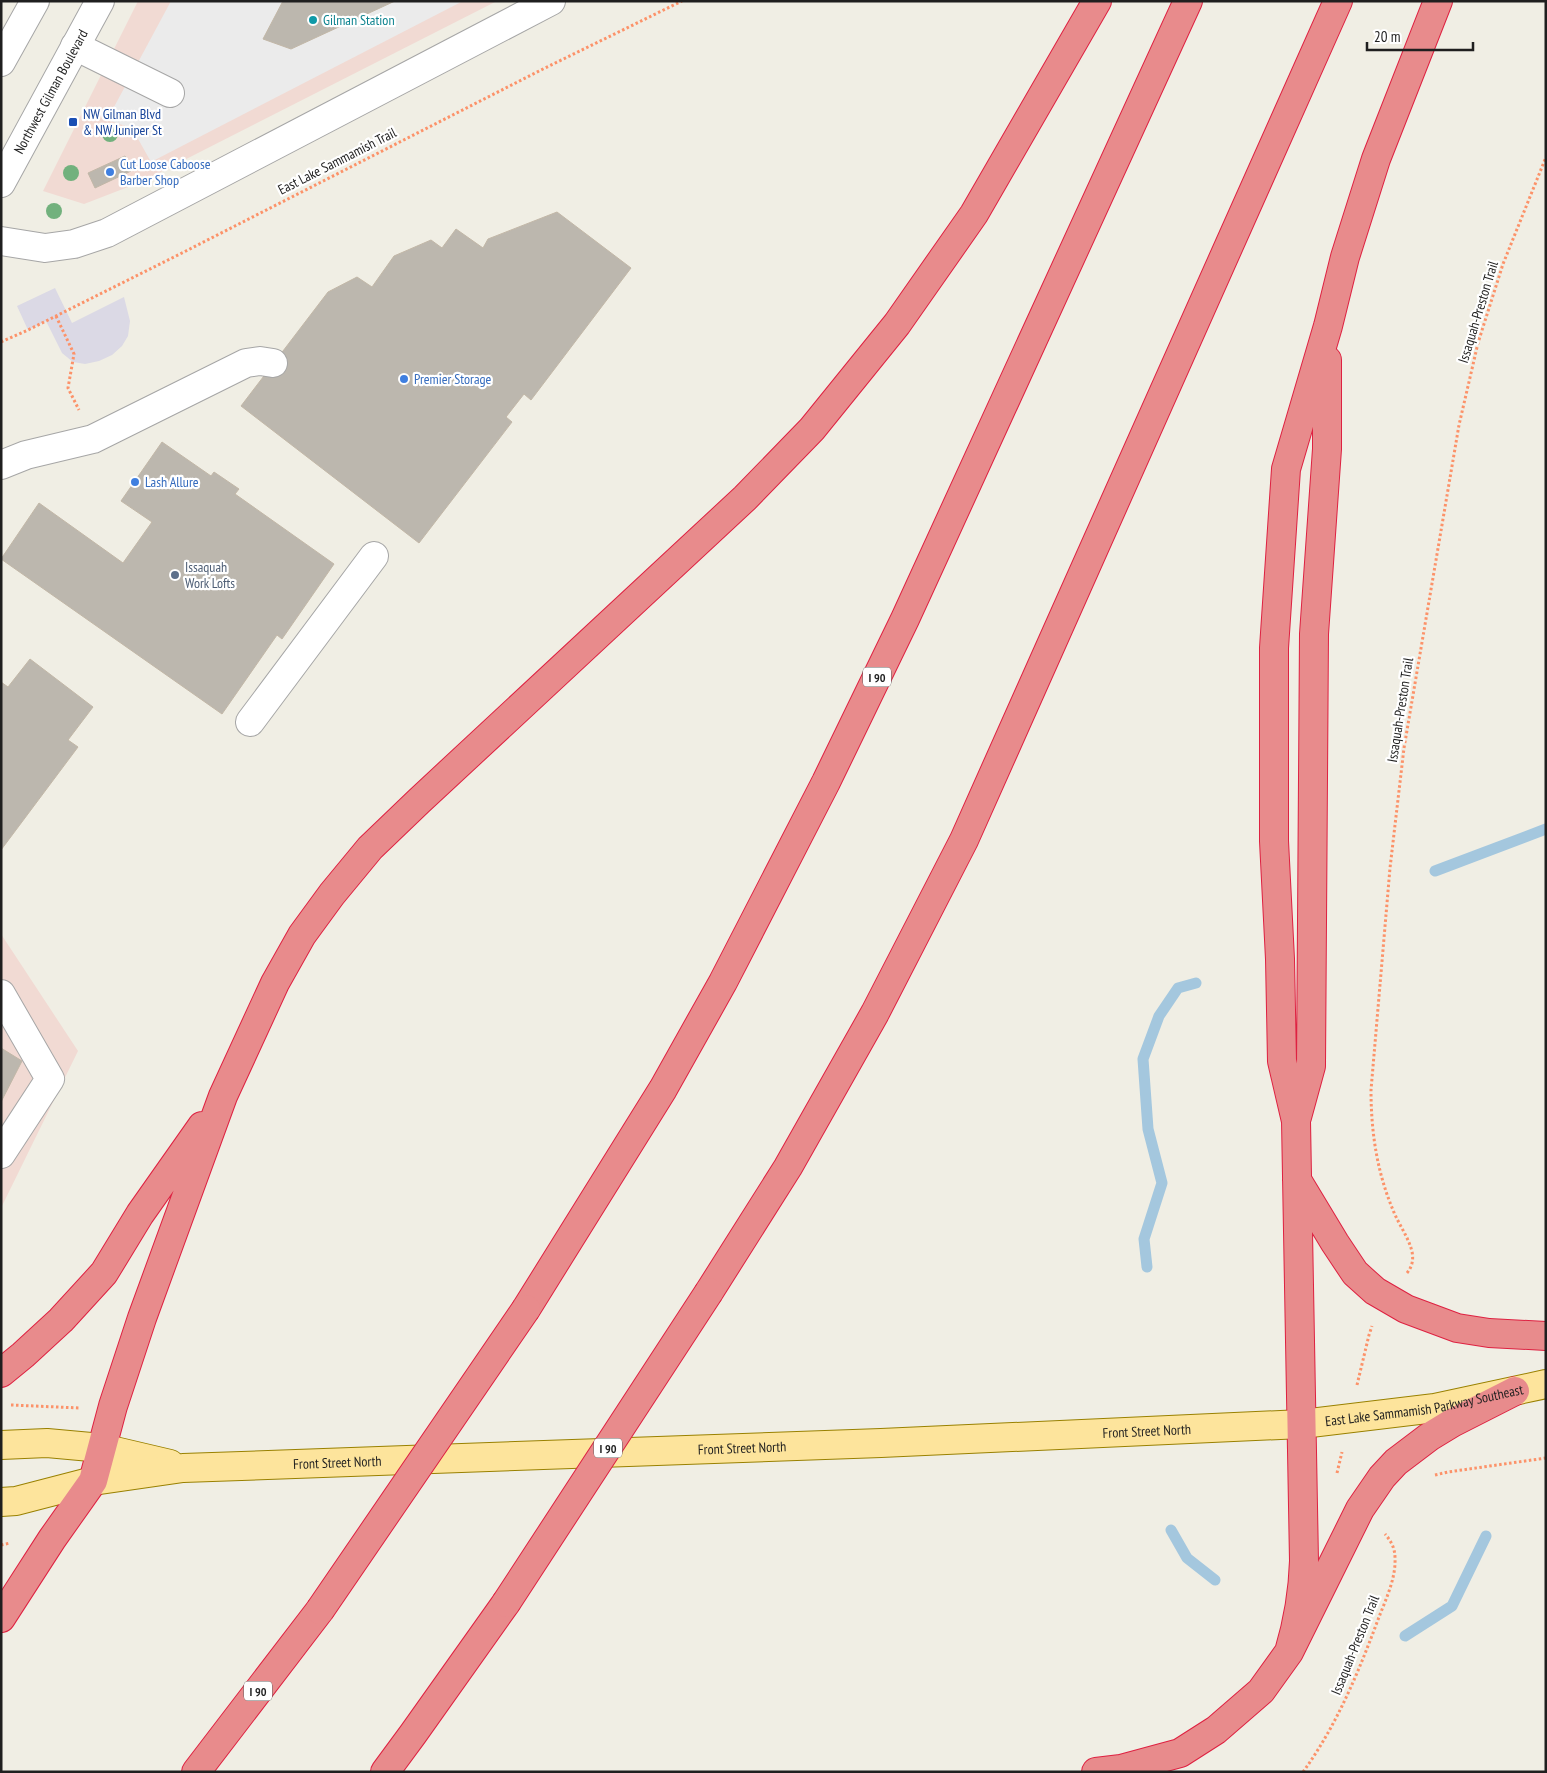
<svg xmlns="http://www.w3.org/2000/svg" width="1547" height="1773" font-family="'PT Sans Narrow',sans-serif">
  <style>
    .commercial { fill: #f1dad3 }
    .parking { fill: #ebebeb }
    .plaza { fill: #dbd9e5 }
    .lines { fill: none; stroke-linecap: round; stroke-linejoin: round }
    .stream { stroke: #a4c7de; stroke-width: 11 }
    .building { fill: #bcb7ae; stroke: #c2b7a7 }
    .minor-casing { stroke: #a6a6a6; stroke-width: 30 }
    .major-casing { stroke: #998100; stroke-width: 30 }
    .highway-casing { stroke: #de2141; stroke-width: 30 }
    .path { stroke: #fc9269; stroke-width: 3; stroke-dasharray: 2.5 2.5; stroke-linecap: butt }
    .minor { stroke: #fff; stroke-width: 28 }
    .major { stroke: #fde49c; stroke-width: 28 }
    .highway { stroke: #e88b8c; stroke-width: 28 }
    .highway-bridge-casing { stroke: #de2141; stroke-width: 30; stroke-linecap: butt }
    .highway-bridge { stroke: #e88b8c; stroke-width: 28 }
    .tree { fill: #72b17d }
    .culture-dot { fill: #0f9aa8; stroke: #fff; stroke-width: 2 }
    .transit-dot { fill: #1a4fb4; stroke: #fff; stroke-width: 2 }
    .shop-dot { fill: #3f7fe0; stroke: #fff; stroke-width: 2 }
    .service-dot { fill: #5c6f8a; stroke: #fff; stroke-width: 2 }
    .labels { text-anchor: middle; dominant-baseline: central; stroke-width: 4.5; stroke-linejoin: round; paint-order: stroke }
    .shield { fill: #fff; stroke: #626262; stroke-width: 1 }
    .shield-label { font-size: 12px; font-weight: bold; fill: #1f1f1f }
    .culture-label { font-size: 14px; fill: #0d838f; stroke: #fff; text-anchor: start }
    .street-label { font-size: 14px; fill: #1f1f1f; stroke: #fff }
    .transit-label { font-size: 14px; fill: #164399; stroke: #fff; text-anchor: start }
    .shop-label { font-size: 14px; fill: #366cbe; stroke: #fff; text-anchor: start }
    .service-label { font-size: 14px; fill: #4e5e75; stroke: #fff; text-anchor: start }
  </style>
  <rect width="100%" height="100%" fill="#f0eee4"/>
  <path class="commercial" d="M 138,1 L 497,1 L 141,182 L 84,204 L 43,191 Z
    M 1,934 L 78,1051 L 1,1208 Z"/>
  <path class="parking" d="M 171,1 L 463,1 L 151,162 L 132,128 L 107,120 Z"/>
  <path class="plaza" d="M 55,288 L 72,323 L 124,297 L 130,321 L 128,336 L 122,346 L 112,355 L 99,361 L 85,364 L 73,362 L 62,353 L 46,321 L 28,330 L 17,306 Z"/>
  <g class="lines">
    <path class="stream" d="M 1435,871 L 1546,829
      M 1147,1267 L 1144,1239 L 1162,1183 L 1148,1129 L 1143,1059 L 1159,1016 L 1178,988 L 1196,983
      M 1171,1530 L 1187,1558 L 1215,1580
      M 1405,1636 L 1452,1606 L 1486,1536"/>
  </g>
  <path class="building" d="M 283,1 L 395,1 L 291,49 L 263,39 Z
    M 125,156 L 131,171 L 95,188 L 88,173 Z
    M 557,212 L 631,268 L 531,400 L 524,394 L 506,417 L 512,422 L 419,543 L 241,406 L 328,292 L 357,277 L 372,287 L 394,256 L 431,240 L 442,248 L 456,229 L 483,248 L 488,239 Z
    M 162,442 L 211,476 L 214,472 L 239,489 L 235,494 L 334,564 L 282,639 L 277,635 L 222,714 L 1,559 L 39,503 L 123,563 L 152,522 L 121,501 Z
    M 30,659 L 93,707 L 68,740 L 78,747 L 1,850 L 1,682 L 8,687 Z
    M 1,1048 L 22,1061 L 1,1102 Z"/>
  <g class="lines">
    <defs>
      <g id="minor">
        <path d="M 75,46 L 170,93"/>
        <path d="M 1,62 L 35,1"/>
        <path id="s1" d="M 1,183 L 100,1"/>
        <path d="M 1,241 L 45,248 L 74,244 L 107,233 L 551,1"/>
        <path d="M 1,465 L 26,455 L 93,439 L 246,363 L 260,361 L 273,363"/>
        <path d="M 250,722 L 374,556"/>
        <path d="M 1,994 L 50,1079 L 1,1154"/>
      </g>
      <g id="major">
        <path d="M 1,1445 L 47,1443 L 102,1448 L 170,1464"/>
        <path id="s2" d="M 1,1502 L 16,1501 L 93,1481 L 183,1468 L 881,1443 L 1302,1424 L 1435,1408 L 1546,1384"/>
      </g>
      <path id="highway" d="M 1297,1117 L 1311,1066 L 1314,634 L 1327,449 L 1327,360
        M 1297,1180 L 1335,1243 L 1355,1273 L 1375,1291 L 1406,1309 L 1457,1328 L 1489,1333 L 1546,1336
        M 709,1292 L 788,1167 L 875,1013 L 964,840 L 1338,1
        M 526,1309 L 663,1089 L 723,982 L 826,782 L 905,619 L 1188,1
        M 1,1373 L 23,1355 L 61,1320 L 104,1273 L 140,1214 L 202,1126
        M 1,1618 L 52,1539 L 93,1481 L 113,1406 L 142,1318 L 223,1096 L 275,983 L 302,935 L 332,894 L 370,848 L 419,801 L 745,498 L 812,429 L 897,324 L 974,214 L 1097,1
        M 1289,1652 C 1298,1622 1303,1593 1304,1561 L 1296,1121 L 1282,1061 L 1280,959 L 1274,841 L 1274,648 L 1286,469 L 1328,326 L 1345,257 L 1376,159 L 1438,1
        M 196,1772 L 320,1610
        M 385,1772 L 413,1734 L 506,1603
        M 1096,1772 L 1121,1769 L 1180,1753 L 1216,1730 L 1261,1691 L 1289,1652 L 1360,1509 L 1382,1477 L 1396,1462 L 1429,1437 L 1452,1423 L 1515,1391"/>
    </defs>
    <use href="#minor" class="minor-casing"/>
    <use href="#major" class="major-casing"/>
    <use href="#highway" class="highway-casing"/>
    <path class="path" d="M 56,316 L 74,354 L 68,388 L 79,410
      M 1,342 L 28,330 L 180,254 L 543,69 L 682,1
      M 1407,1273 C 1413,1266 1414,1257 1411,1248 C 1407,1235 1398,1223 1393,1210 C 1377,1172 1371,1132 1371,1090 L 1390,868 L 1404,748 L 1459,425 L 1478,343 L 1503,264 L 1546,157
      M 1357,1385 L 1369,1335 L 1372,1326
      M 11,1405 L 80,1408
      M 1337,1473 L 1342,1452
      M 1435,1475 L 1448,1472 L 1546,1458
      M 1,1545 L 10,1543
      M 1303,1772 C 1337,1725 1359,1671 1379,1617 C 1386,1599 1396,1578 1395,1558 C 1395,1548 1391,1541 1385,1534"/>
    <use href="#minor" class="minor"/>
    <use href="#major" class="major"/>
    <use href="#highway" class="highway"/>
    <defs>
      <path id="highway-bridge" d="M 506,1603 L 709,1292
        M 320,1610 L 526,1309"/>
    </defs>
    <use href="#highway-bridge" class="highway-bridge-casing"/>
    <use href="#highway-bridge" class="highway-bridge"/>
  </g>
  <g class="tree">
    <circle cx="110" cy="134" r="8"/>
    <circle cx="71" cy="173" r="8"/>
    <circle cx="54" cy="211" r="8"/>
  </g>
  <circle class="culture-dot" cx="313" cy="20" r="5"/>
  <rect class="transit-dot" x="68" y="117" width="10" height="10" rx="2.5"/>
  <g class="shop-dot">
    <circle cx="110" cy="172" r="5"/>
    <circle cx="404" cy="379" r="5"/>
    <circle cx="135" cy="482" r="5"/>
  </g>
  <circle class="service-dot" cx="175" cy="575" r="5"/>
  <g class="labels">
    <g class="shield">
      <rect x="863" y="667.5" width="28" height="19" rx="4"/>
      <rect x="594" y="1438.5" width="28" height="19" rx="4"/>
      <rect x="244" y="1681.5" width="28" height="19" rx="4"/>
    </g>
    <g class="shield-label">
      <text x="877" y="677">I 90</text>
      <text x="608" y="1448">I 90</text>
      <text x="258" y="1691">I 90</text>
    </g>
    <g class="culture-label">
      <text x="323" y="20">Gilman Station</text>
    </g>
    <g class="street-label">
      <text stroke="none"><textPath href="#s1" startOffset="104">Northwest Gilman Boulevard</textPath></text>
      <text transform="translate(337 161) rotate(-27)">East Lake Sammamish Trail</text>
      <text transform="translate(1478 312) rotate(-73)">Issaquah-Preston Trail</text>
      <text transform="translate(1400 710) rotate(-81)">Issaquah-Preston Trail</text>
      <text stroke="none"><textPath href="#s2" startOffset="1429">East Lake Sammamish Parkway Southeast</textPath></text>
      <text stroke="none"><textPath href="#s2" startOffset="1150">Front Street North</textPath></text>
      <text stroke="none"><textPath href="#s2" startOffset="745">Front Street North</textPath></text>
      <text stroke="none"><textPath href="#s2" startOffset="340">Front Street North</textPath></text>
      <text transform="translate(1355 1645) rotate(-68)">Issaquah-Preston Trail</text>
    </g>
    <g class="transit-label">
      <text x="83" y="114">NW Gilman Blvd<tspan x="83" dy="16">&amp; NW Juniper St</tspan></text>
    </g>
    <g class="shop-label">
      <text x="120" y="164">Cut Loose Caboose<tspan x="120" dy="16">Barber Shop</tspan></text>
      <text x="414" y="379">Premier Storage</text>
      <text x="145" y="482">Lash Allure</text>
    </g>
    <g class="service-label">
      <text x="185" y="567">Issaquah<tspan x="185" dy="16">Work Lofts</tspan></text>
    </g>
  </g>
  <rect width="1547" height="1773" fill="none" stroke="#1f1f1f" stroke-width="5"/>
  <path d="M1367 42v8h106v-8" fill="none" stroke="#1f1f1f" stroke-width="2.5"/>
  <text x="1374" y="42" font-size="15" fill="#1f1f1f" stroke="#ffffff" stroke-width="4" paint-order="stroke">20 m</text>
</svg>
